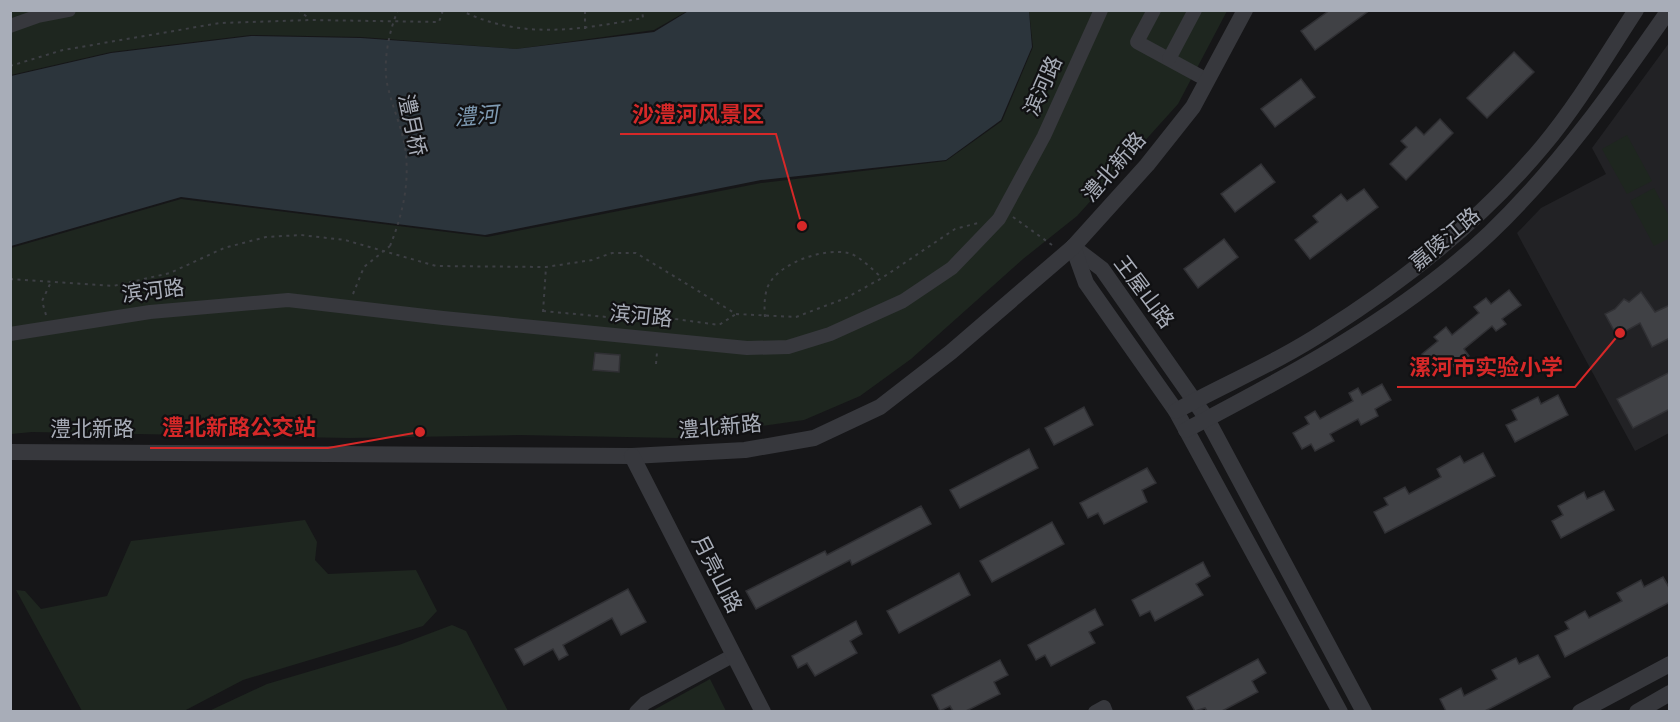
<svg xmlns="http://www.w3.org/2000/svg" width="1680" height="722" font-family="'Fira Sans Condensed','Noto Sans SC',sans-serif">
  <rect width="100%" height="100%" fill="#161618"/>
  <polygon fill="#222225" points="1669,43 1669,433 1635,451 1517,233 1541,208 1606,174 1592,148"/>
  <g fill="#1e261f">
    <polygon points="10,11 687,11 654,30 516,49 361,37 251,35 111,52 11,75"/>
    <polygon points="1029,11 1227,11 1178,104 1077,216 1023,259 911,359 860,396 804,420 678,438 519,435 349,438 32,432 11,434 11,248 181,199 487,237 761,183 946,161 1002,121 1033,47"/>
    <polygon points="1627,135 1652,181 1627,194 1602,149"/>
    <polygon points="1654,188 1669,216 1670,238 1654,246 1630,201"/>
    <polygon points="305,520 317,542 315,560 328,574 416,570 437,611 423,626 243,680 184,711 82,711 16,590 25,591 41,609 107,596 131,541"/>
    <polygon points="452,625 466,631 508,711 209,711 267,684 399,645"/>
    <polygon points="710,679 726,711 652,711"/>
  </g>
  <polygon fill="#2c353c" points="690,10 1029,11 1032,47 1001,120 946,160 761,180 485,235 181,197 11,246 11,76 111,53 251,36 361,38 516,49 654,32"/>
  <g fill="#404145" stroke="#303034" stroke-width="1.5">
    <polygon points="1330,10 1370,10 1315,50 1301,31"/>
    <polygon points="1514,52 1534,72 1487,118 1467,98"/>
    <polygon points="1301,79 1315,97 1275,127 1261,109"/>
    <polygon points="1440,119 1453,133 1406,180 1390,164 1407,147 1401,141 1416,127 1424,135"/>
    <polygon points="1261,164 1275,182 1235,212 1221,194"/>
    <polygon points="1364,189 1378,207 1310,259 1295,240 1318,222 1313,216 1341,194 1347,201"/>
    <polygon points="1224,239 1238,257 1198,288 1184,269"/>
    <polygon points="1509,290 1521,305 1502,319 1506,324 1496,331 1492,326 1464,349 1469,356 1455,368 1450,362 1437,373 1422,354 1438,341 1434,337 1446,327 1452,335 1479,313 1474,307 1486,298 1491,304"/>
    <polygon points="1641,292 1655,312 1670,305 1670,338 1652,347 1640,323 1617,336 1605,314 1615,309 1624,299 1629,302"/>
    <polygon points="595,353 620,355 619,372 593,370"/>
    <polygon points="1670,372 1670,409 1633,428 1617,399"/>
    <polygon points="1382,384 1391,400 1375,409 1378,416 1361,425 1358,419 1330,434 1334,441 1315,451 1311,444 1302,449 1293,433 1309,424 1305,417 1315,411 1320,419 1353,401 1349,393 1358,388 1362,395"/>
    <polygon points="1558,395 1568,415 1515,442 1506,425 1517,420 1512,410 1538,397 1541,404"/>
    <polygon points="1084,407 1093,425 1054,445 1045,428"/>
    <polygon points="1029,449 1038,468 960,508 950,490"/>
    <polygon points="1483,453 1495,476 1385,533 1374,512 1388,505 1384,498 1405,487 1409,494 1441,477 1437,469 1460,456 1464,463"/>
    <polygon points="1147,468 1156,483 1142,490 1147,502 1104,524 1098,513 1088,518 1080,503"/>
    <polygon points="1604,491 1614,510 1561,538 1552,521 1563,515 1558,506 1584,492 1587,499"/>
    <polygon points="921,506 931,524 852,565 850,560 756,609 746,591 825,551 827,555"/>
    <polygon points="1052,522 1064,544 992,582 980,561"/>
    <polygon points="1203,562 1210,576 1196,584 1203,595 1155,621 1150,611 1140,616 1132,600"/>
    <polygon points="959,573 970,595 899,633 887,611"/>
    <polygon points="1663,577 1670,589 1670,602 1565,657 1555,636 1569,629 1565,622 1585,611 1589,618 1622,601 1617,593 1641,580 1644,587"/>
    <polygon points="628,589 646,622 621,635 612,618 563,645 568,655 559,660 553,649 524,665 515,649"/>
    <polygon points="1095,609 1103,625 1089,632 1095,643 1051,666 1045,655 1036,660 1028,645"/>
    <polygon points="856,621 862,634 850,641 857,653 815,676 807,663 798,668 792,656"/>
    <polygon points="1538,655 1550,677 1485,711 1446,711 1440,699 1461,688 1464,696 1497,679 1492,670 1516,658 1519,664"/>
    <polygon points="1258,659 1266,673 1252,681 1258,692 1222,711 1207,711 1205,708 1195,711 1187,697"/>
    <polygon points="1000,660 1008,675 994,682 1000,694 966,711 953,711 950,706 940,711 932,695"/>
  </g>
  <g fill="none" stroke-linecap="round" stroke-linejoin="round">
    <g stroke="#3d3f44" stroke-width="2" stroke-dasharray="3 4.5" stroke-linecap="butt">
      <polyline points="298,10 310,19"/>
      <path d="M460,10C520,40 579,30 643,18L642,10"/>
      <polyline points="544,10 561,10"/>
      <polyline points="585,29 585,10"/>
      <polyline points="10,66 63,50 220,23 311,20 439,22 443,10"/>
      <polyline points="1013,217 1052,245"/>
      <polyline points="10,279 113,286 170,273 224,248 266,237 301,235 345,240 436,266 546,267 592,260 612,253 636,253 736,314 796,317 846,298 882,278 955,229 978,223"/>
      <polyline points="353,294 364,267 390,246"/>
      <polyline points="543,311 660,322"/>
      <polyline points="543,312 546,267"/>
      <polyline points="46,315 42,301 51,282"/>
      <path d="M765,317C764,306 764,290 771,281C785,261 825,248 848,253C859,255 874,271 882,278"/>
      <polyline points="660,325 661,317 719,325 736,314"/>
      <polyline points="656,364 657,352"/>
    </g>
    <g stroke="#37383d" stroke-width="14">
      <polyline points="1154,10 1137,42 1207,80"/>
      <polyline points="10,26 38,16 69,10"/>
      <polyline points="1169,59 1195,10"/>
      <polyline points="10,334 150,312 288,300 443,318 747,348 788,347 830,334 903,301 952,268 999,219 1044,136 1101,10"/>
      <polyline points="636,712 645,703 734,655"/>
      <polyline points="1095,712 1104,707 1106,712"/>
    </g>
    <g stroke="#37383d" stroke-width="16">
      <polyline points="1073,247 1102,269 1207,419 1364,712"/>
      <polyline points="1073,247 1086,283 1176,411 1340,712"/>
      <path d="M1176,411C1225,384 1278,362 1325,331C1404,281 1483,218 1543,146C1578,104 1606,56 1636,10"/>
      <path d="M1186,430C1293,374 1402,316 1490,233C1560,166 1614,89 1669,10"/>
      <polyline points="10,452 632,456 745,450 814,438 880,407 951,352 1073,247 1147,165 1193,107 1245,10"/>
      <polyline points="632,456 763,712"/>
      <polyline points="1580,712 1670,664"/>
      <polyline points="1637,712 1670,693"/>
    </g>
    <path stroke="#3d3f44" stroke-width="2" stroke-dasharray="3 4.5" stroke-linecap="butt" d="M390,246C402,216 409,187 406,155C404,131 392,108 387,83C383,61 389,31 398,10"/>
  </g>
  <g text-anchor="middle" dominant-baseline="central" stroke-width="4.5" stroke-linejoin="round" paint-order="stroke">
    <g font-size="21" fill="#a8adb8" stroke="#111113">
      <text transform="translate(1043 86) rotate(-66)">滨河路</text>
      <text transform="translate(412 125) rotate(78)">澧月桥</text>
      <text transform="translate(1114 167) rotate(-49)">澧北新路</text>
      <text transform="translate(1445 239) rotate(-40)">嘉陵江路</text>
      <text transform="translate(153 291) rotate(-7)">滨河路</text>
      <text transform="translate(1144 292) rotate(53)">王屋山路</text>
      <text transform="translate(641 316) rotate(6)">滨河路</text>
      <text transform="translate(720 427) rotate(-5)">澧北新路</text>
      <text x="92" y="429">澧北新路</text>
      <text transform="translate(717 574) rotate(63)">月亮山路</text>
    </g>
    <g font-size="22" font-style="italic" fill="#7f9bb3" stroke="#111113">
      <text transform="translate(476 116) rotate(-5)">澧河</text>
    </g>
  </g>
  <path fill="none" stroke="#d62828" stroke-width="2" d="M802 226L776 134H620M1620 333L1575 387H1397M420 432L328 448H150"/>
  <g fill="#d62828" stroke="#111113" stroke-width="2">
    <circle cx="802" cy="226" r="6"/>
    <circle cx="1620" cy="333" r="6"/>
    <circle cx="420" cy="432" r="6"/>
  </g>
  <g font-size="22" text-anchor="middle" font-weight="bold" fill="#d62828" stroke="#111113" stroke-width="4.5" stroke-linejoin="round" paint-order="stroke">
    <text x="698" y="122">沙澧河风景区</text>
    <text x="1486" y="375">漯河市实验小学</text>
    <text x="239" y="435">澧北新路公交站</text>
  </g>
  <rect width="1680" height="722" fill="none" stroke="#a8adb8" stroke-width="24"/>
</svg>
